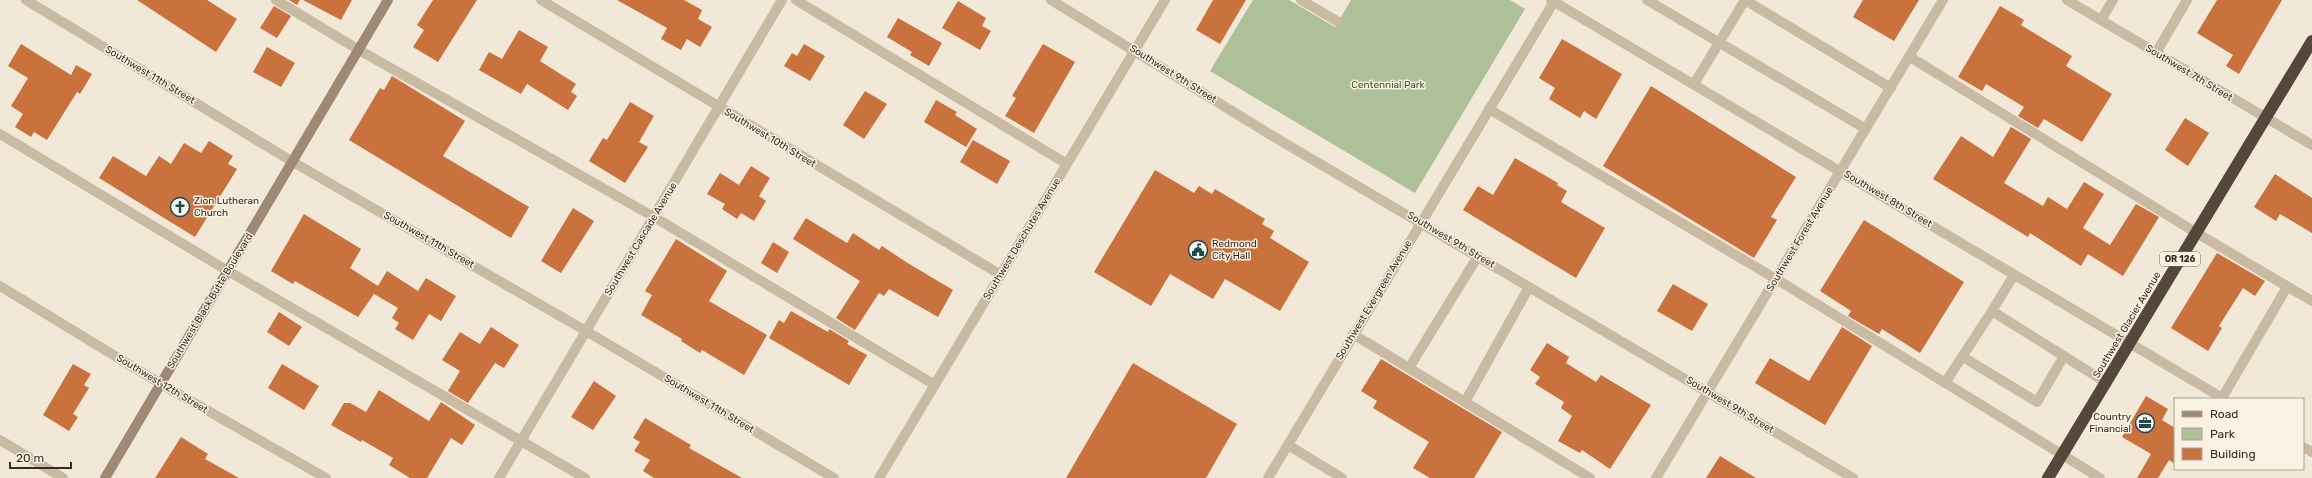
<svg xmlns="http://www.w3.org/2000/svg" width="2312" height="478" font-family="Rubik,sans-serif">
  <rect width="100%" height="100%" fill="#f1e8d7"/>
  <polygon fill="#adc097" points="1253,0 1289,0 1335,27 1351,0 1510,0 1525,9 1415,193 1210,71"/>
  <g fill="#c9723d">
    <polygon points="137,0 207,0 237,19 216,52"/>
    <polygon points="289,0 300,0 297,5"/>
    <polygon points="303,0 352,0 341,20"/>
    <polygon points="433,0 477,0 438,62 413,47 424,30 417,25"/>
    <polygon points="617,0 684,0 702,10 698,19 712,27 700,47 687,39 681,50 661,39 667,28"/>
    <polygon points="1213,0 1246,0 1220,44 1196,30"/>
    <polygon points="1863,0 1919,0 1894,41 1853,17"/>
    <polygon points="2217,0 2282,0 2239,74 2226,66 2233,55 2197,33"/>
    <polygon points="958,1 986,18 982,26 991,31 980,50 942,28"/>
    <polygon points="274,6 291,16 277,38 260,28"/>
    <polygon points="2000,6 2024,20 2021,25 2072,56 2066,66 2112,94 2082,142 2044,119 2038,128 2018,116 2024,107 1986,84 1982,91 1958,77"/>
    <polygon points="898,18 942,43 929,66 910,55 912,52 887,37"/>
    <polygon points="519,30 548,47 540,61 576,84 571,92 577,96 568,110 527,84 521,94 479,70 489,52 502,59"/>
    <polygon points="1562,39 1622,74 1596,119 1584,111 1580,118 1549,99 1555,88 1539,78"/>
    <polygon points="21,44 71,75 76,65 92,74 80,94 77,92 47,140 34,132 31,137 15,127 23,114 11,106 28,78 8,66"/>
    <polygon points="804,44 825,56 810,81 784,66 792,53 797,56"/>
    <polygon points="1043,44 1075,62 1034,133 1005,116 1016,98 1012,96"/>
    <polygon points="267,47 295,63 281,87 253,72"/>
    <polygon points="392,76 465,121 443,156 529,207 511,238 349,140 380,88 384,90"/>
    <polygon points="1651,86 1796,177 1771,217 1777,220 1754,258 1603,166"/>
    <polygon points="865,91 887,104 864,139 843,125"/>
    <polygon points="936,100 957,112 955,115 977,129 966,147 924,122"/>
    <polygon points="630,102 654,116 639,142 648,147 625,183 589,161 603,138 607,140"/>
    <polygon points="2185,118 2209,133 2188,166 2165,150"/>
    <polygon points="2011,127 2031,139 2004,183 2043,206 2048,197 2067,209 2084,182 2104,194 2083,228 2110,245 2136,204 2159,217 2123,276 2088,254 2081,266 2030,233 2028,237 1933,179 1961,136 1993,157"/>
    <polygon points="973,140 1010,161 997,184 960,162"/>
    <polygon points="209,141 233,156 228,164 237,169 195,237 99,178 113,156 146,176 159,156 171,164 184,143 201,153"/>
    <polygon points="1515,158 1558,183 1557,185 1567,191 1561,202 1605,228 1576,278 1463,210 1478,186 1493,195"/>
    <polygon points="751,166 770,178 759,196 766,201 754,221 741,213 737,219 722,209 725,204 707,194 720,173 739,185"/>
    <polygon points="1155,170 1194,193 1199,186 1212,194 1215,189 1265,219 1262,224 1274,231 1270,238 1309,262 1280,311 1225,279 1213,299 1170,274 1151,306 1094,272"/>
    <polygon points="2275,174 2312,198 2312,233 2280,214 2276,221 2254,207"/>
    <polygon points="573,208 594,221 561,273 541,261"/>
    <polygon points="304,214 361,249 350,268 378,286 387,271 418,291 426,278 456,296 441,321 429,314 413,340 395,329 399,323 392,318 398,308 374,294 358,317 295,281 293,284 271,271"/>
    <polygon points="806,218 847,243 853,233 879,250 882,246 906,262 953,290 938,317 889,289 884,296 879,293 855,330 836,318 860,281 793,239"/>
    <polygon points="1864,220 1964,282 1920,353 1882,329 1879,334 1848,316 1851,311 1820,291"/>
    <polygon points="676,239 727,271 709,301 767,335 744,375 702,350 700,353 681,341 682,339 641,315 652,295 645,291"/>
    <polygon points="773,242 789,252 777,273 761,263"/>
    <polygon points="2217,253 2265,281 2255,296 2243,288 2219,326 2222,328 2208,351 2171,328"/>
    <polygon points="1673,284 1708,304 1692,331 1657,311"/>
    <polygon points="791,311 828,332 829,329 849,341 847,344 867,355 849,385 769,338 779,320 784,323"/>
    <polygon points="279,312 302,327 289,346 267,332"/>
    <polygon points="491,327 519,345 504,368 495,363 468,403 448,391 460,371 442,360 460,332 480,344"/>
    <polygon points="1842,327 1872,346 1825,425 1755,383 1770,358 1809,381"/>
    <polygon points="1547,343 1569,357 1566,363 1596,382 1601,375 1651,405 1610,469 1582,450 1580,453 1558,441 1572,416 1561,408 1564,402 1535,384 1540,377 1530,370"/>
    <polygon points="1381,359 1502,432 1474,478 1430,478 1413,468 1429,442 1373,408 1377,401 1361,391"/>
    <polygon points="1133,363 1237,424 1206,478 1066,478"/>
    <polygon points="73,364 91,374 84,385 89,388 73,414 78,417 69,431 43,415"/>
    <polygon points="282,364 319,386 304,410 268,388"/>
    <polygon points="594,381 616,396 593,430 571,417"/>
    <polygon points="379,390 429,421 441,402 475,425 462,445 451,438 427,478 410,478 389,465 393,458 362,440 361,442 331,425 344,403 350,403 366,412"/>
    <polygon points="2146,396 2168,409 2162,420 2175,428 2175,464 2169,460 2158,478 2137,478 2151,454 2122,437"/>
    <polygon points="645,418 691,445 689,448 742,478 654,478 643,471 650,460 634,451 640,442 633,438"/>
    <polygon points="181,437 208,454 205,459 239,478 155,478"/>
    <polygon points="1720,456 1756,478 1706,478"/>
  </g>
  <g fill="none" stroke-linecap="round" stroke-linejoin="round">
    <g stroke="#c9baa3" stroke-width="10">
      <polyline points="276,0 359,50 654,217 935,385"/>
      <polyline points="796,0 1067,164"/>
      <polyline points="1301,0 1337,21"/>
      <polyline points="1647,0 1866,129"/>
      <polyline points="1745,0 1891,88"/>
      <polyline points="2101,20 2113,0"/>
      <polyline points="2156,53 2187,0"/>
      <polyline points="1910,57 2195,232 2312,301"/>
      <polyline points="1694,84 1745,0"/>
      <polyline points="1489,109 1776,279 2100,478"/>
      <polyline points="0,134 228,271 585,478"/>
      <polyline points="1992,311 2014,275"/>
      <polyline points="1353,334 1590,478"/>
      <polyline points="1963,357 2037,402 2064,356"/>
      <polyline points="1409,368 1478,256"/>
      <polyline points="1945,383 1992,311 2107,383"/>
      <polyline points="2222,398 2287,287"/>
      <polyline points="1465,402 1529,287"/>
      <polyline points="0,440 63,478"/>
    </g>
    <g stroke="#c9baa3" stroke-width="10">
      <polyline points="26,0 293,162 586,331 834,478"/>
      <polyline points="541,0 1001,275"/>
      <polyline points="1051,0 1276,138 1853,478"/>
      <polyline points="1551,0 2224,399"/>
      <polyline points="2067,0 2312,145"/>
      <polyline points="0,286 161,384 326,478"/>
      <polyline points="1288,445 1342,478"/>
      <polyline points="2303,447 2312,452"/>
      <polyline points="499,478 782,0"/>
      <polyline points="879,478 1165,0"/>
      <polyline points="1268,478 1555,0"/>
      <polyline points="1656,478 1943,0"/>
    </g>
    <polyline stroke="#9d8974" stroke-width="10" points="105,478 388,0"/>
    <polyline stroke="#55473c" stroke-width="12" points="2048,478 2312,41"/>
  </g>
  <defs>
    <g id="church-ring" transform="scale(1)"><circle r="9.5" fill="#f9f2e3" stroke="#1a4a56" stroke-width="1.5"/><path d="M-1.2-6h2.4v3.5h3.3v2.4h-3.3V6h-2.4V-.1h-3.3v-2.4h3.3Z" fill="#1a4a56"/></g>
    <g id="civic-ring" transform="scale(1)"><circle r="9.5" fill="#f9f2e3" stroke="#1a4a56" stroke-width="1.5"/><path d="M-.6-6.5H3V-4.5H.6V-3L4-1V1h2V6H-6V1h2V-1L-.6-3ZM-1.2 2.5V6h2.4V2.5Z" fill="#1a4a56"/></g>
    <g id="office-ring" transform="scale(1)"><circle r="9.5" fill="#f9f2e3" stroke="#1a4a56" stroke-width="1.5"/><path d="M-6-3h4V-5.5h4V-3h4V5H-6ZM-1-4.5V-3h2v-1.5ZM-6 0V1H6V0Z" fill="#1a4a56"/></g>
  </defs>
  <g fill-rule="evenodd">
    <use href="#church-ring" x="180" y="207"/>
    <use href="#civic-ring" x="1198" y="250"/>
    <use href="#office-ring" x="2145" y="423"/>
  </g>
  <g text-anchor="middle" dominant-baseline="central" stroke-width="3" stroke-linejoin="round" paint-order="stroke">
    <rect fill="#f9f2e3" stroke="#6f675e" stroke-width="1" x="2160" y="252" width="40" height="14" rx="3"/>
    <g font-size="9" font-weight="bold" fill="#342c25">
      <text x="2180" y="259">OR 126</text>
    </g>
    <g font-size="10" fill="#342c25" stroke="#f9f2e3">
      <text transform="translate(2189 73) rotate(31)">Southwest 7th Street</text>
      <text transform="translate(1173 74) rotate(32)">Southwest 9th Street</text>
      <text transform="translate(150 75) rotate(31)">Southwest 11th Street</text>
      <text transform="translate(770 138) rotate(31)">Southwest 10th Street</text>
      <text transform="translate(1888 199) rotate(31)">Southwest 8th Street</text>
      <text transform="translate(641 239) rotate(-59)">Southwest Cascade Avenue</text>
      <text transform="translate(1022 239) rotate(-59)">Southwest Deschutes Avenue</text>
      <text transform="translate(1800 239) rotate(-59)">Southwest Forest Avenue</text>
      <text transform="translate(429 240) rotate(30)">Southwest 11th Street</text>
      <text transform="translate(1451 240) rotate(31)">Southwest 9th Street</text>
      <text transform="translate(1374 300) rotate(-59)">Southwest Evergreen Avenue</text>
      <text transform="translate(210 301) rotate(-59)">Southwest Black Butte Boulevard</text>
      <text transform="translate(2127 325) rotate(-59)">Southwest Glacier Avenue</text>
      <text transform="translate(162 384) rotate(31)">Southwest 12th Street</text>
      <text transform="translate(709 404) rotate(31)">Southwest 11th Street</text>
      <text transform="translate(1730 405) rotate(31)">Southwest 9th Street</text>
    </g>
    <g font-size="10" fill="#3d5328" stroke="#f9f2e3">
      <text x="1388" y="85">Centennial Park</text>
    </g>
    <g font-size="10" fill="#342c25" stroke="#f9f2e3" text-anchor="start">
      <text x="194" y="201">Zion Lutheran<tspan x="194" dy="12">Church</tspan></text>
      <text x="1212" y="244">Redmond<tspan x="1212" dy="12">City Hall</tspan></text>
      <text x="2131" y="417" text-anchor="end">Country<tspan x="2131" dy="12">Financial</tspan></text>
    </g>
  </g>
  <rect x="2174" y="398" width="130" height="72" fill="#f9f2e3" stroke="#aaa397"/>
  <rect x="2182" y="411" width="20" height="6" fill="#9d8974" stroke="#aaa397"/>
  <text x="2210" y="418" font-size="12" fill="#342c25">Road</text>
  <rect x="2182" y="428" width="20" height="12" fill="#adc097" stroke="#aaa397"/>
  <text x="2210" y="438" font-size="12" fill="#342c25">Park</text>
  <rect x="2182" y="448" width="20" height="12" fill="#c9723d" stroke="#aaa397"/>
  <text x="2210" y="458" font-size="12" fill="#342c25">Building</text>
  <path d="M10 462v6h61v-6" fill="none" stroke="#342c25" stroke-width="2"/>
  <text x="16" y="462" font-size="12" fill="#342c25" stroke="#f9f2e3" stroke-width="3" paint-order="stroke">20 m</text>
</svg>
